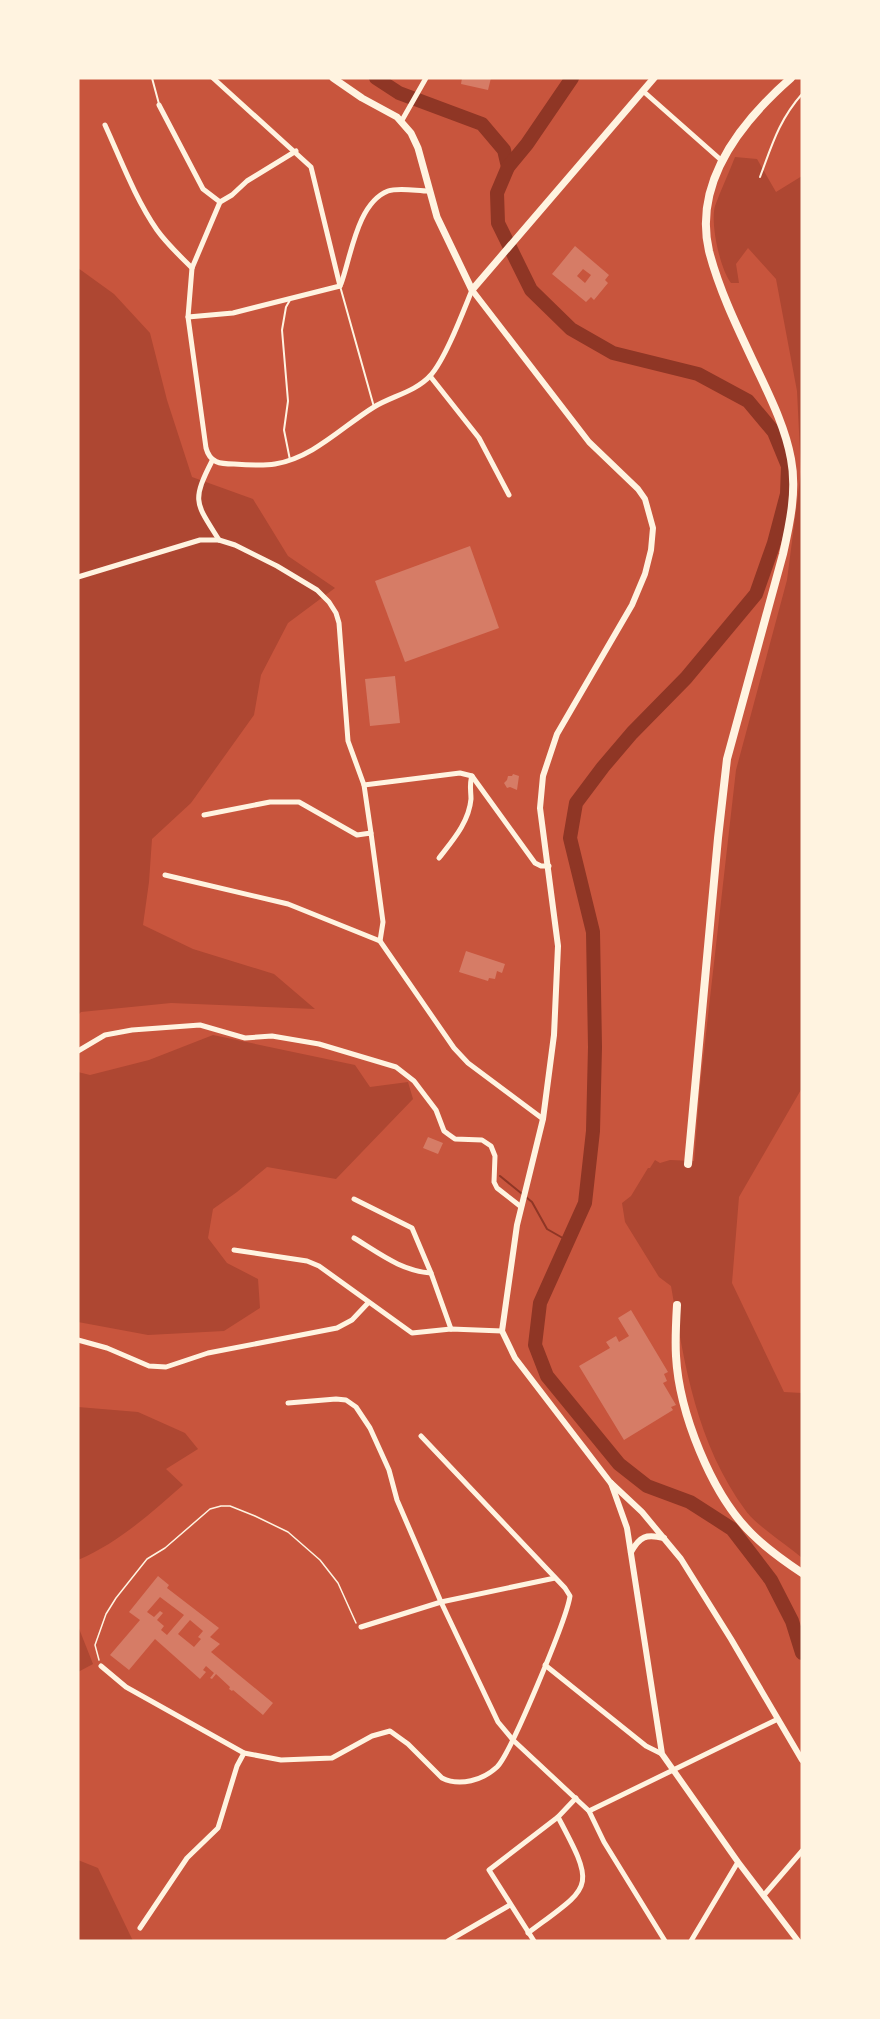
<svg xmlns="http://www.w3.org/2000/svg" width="880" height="2019" font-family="Commissioner,sans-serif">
  <rect width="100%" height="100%" fill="#c8553d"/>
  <g fill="#ae4732">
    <path d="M735,157L757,159L776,192L802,176V1088L739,1197L732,1283L784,1392L802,1393V1558C788,1546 755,1524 746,1511C696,1443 685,1366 671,1286L659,1277L625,1222L622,1203L631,1196L648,1168H650L655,1160L660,1163L670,1160L694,1161L700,1086L736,770L787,580L801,472L797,391L776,279L748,248L736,264L739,283H731C720,269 710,223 715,206C721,189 729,173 735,157Z"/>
    <polygon points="78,268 114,294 150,333 167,400 192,477 253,499 288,556 335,588 288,623 261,675 254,715 191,803 152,839 149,882 143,925 193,949 274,974 315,1009 171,1003 81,1012 78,1015"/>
    <polygon points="213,1035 355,1065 370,1087 408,1082 413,1099 336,1179 267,1167 237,1192 213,1209 208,1238 227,1263 258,1279 260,1308 224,1331 148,1335 78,1322 78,1072 90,1075 149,1060"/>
    <path d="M78,1407L138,1412L185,1433L198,1449L166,1469L183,1485C150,1514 118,1543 78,1560Z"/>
    <polygon points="78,1626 93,1664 78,1672"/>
    <polygon points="78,1860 98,1868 133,1941 78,1941"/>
  </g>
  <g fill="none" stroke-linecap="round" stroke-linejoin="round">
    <polyline stroke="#8f3625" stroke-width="2" points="500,1176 532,1202 547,1229 568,1241"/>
    <g stroke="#8f3625" stroke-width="14">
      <polyline points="376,78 399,93 482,124 504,150 508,167"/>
      <polyline points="572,78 527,144 508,167 497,193 498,223 531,290 571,329 613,353 698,374 748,401 774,432 788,466 787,494 774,543 756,594 686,678 632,733 603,767 576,803 570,838 593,932 595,1047 593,1131 585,1203 540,1303 535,1345 547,1376 619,1464 647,1486 690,1502 732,1529 771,1580 792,1621 802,1653"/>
    </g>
  </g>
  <g fill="#d67c66" fill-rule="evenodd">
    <polygon points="462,78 491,78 488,90 461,84"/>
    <path d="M575,246L609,275L605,280L608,283L594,300L591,297L586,302L552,274ZM583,269L591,275L585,283L577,276Z"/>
    <polygon points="470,546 499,628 405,662 375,581"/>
    <polygon points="395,676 400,723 370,726 365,679"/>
    <polygon points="513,774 519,776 517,790 510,787 507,788 504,783 507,780 508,776 512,776"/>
    <polygon points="466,951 505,964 502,973 497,971 495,979 489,978 488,981 459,972"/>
    <polygon points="428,1137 443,1143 438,1154 423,1148"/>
    <polygon points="631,1310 668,1372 664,1374 667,1381 663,1383 676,1405 671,1407 673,1410 624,1440 579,1366 610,1348 606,1342 616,1336 619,1342 629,1336 618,1318"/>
    <path d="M158,1576L169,1585L167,1588L219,1628L210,1637L220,1644L211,1652L273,1703L263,1715L233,1690L232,1691L229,1689L230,1687L216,1674L212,1679L210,1678L214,1673L206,1666L203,1670L206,1672L200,1679L155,1639L129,1670L110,1655L140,1620L129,1612ZM160,1597L184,1615L167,1635L161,1630L164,1626L157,1620L163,1613L160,1611L154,1617L147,1612ZM190,1620L203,1631L198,1637L201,1639L194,1647L178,1634Z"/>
  </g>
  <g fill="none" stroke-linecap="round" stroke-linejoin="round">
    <polyline stroke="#fff3e0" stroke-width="1.5" points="99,1660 95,1645 106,1614 116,1598 147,1559 165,1548 210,1509 221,1506 230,1506 255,1516 288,1532 320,1560 338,1583 356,1623"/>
    <g stroke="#fff3e0" stroke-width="2">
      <polyline points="152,78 159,104"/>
      <path d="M760,177C772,145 779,120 802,94"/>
      <polyline points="340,286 374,407"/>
      <polyline points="290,460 284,430 288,401 282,330 286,307 290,300"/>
    </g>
    <g stroke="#fff3e0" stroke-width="5">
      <polyline points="213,78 311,167 340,286"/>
      <polyline points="643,91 721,160"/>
      <polyline points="159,105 203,189 220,202"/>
      <polyline points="401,122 426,78"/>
      <path d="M105,125C121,160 135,198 157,230C167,244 180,256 192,268"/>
      <path d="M220,202L192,268L188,317L206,448C210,463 220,464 234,464C248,465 262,466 275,464C313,458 343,426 374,407C392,396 415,392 430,376C445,360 463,312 472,290"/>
      <polyline points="220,202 232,195 247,181 296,151"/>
      <path d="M341,284C351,257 357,203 388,191C399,187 417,191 429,191"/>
      <polyline points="188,317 233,313 340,286"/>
      <polyline points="430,376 479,438 509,495"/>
      <path d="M212,461C191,502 196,503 219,540"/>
      <polyline points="78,577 200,540 219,540 235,545 277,566 317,590 329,602 336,613 339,623 348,741 364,785 371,833"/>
      <polyline points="364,785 460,773 472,776 535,863 541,866 549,866"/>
      <polyline points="204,815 270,802 299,802 357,835 371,833 383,922 380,941"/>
      <path d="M439,858C453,840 469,822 471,799C471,791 469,784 472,776"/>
      <polyline points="165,875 288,904 380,941 454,1048 468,1063 543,1119"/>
      <polyline points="78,1051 105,1035 132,1030 200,1025 245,1038 272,1036 319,1044 396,1067 414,1081 436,1110 444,1131 448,1134 455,1139 482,1140 491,1146 495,1156 494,1182 497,1188 520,1206"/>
      <polyline points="354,1199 412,1228 431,1273 451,1329"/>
      <path d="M354,1238C379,1253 401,1271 431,1273"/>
      <polyline points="234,1250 307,1261 319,1266 412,1333 451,1329 502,1331"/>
      <polyline points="78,1340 107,1348 149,1366 166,1367 208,1353 337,1328 352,1320 368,1303"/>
      <polyline points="288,1403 336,1399 346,1400 356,1407 370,1428 389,1470 397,1500 441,1602 498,1722 513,1740 589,1811 604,1842 665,1941"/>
      <polyline points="361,1627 441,1602 555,1578"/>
      <polyline points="545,1665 646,1746 662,1754"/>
      <path d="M101,1666L126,1687L244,1753L281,1760L332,1758L372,1736L390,1731L408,1744L442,1778C460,1787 483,1780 497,1767C511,1753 567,1618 570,1596L565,1588L421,1436"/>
      <polyline points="589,1811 778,1719"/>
      <polyline points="764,1895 802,1851"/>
      <polyline points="140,1928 187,1858 218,1828 237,1766 244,1753"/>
      <path d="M528,1933C592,1885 597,1890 558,1817"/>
      <polyline points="448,1941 510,1905"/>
      <polyline points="534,1941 489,1870 558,1817 576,1798"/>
      <polyline points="691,1941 738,1862"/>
    </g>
    <g stroke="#fff3e0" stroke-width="6">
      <polyline points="472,290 589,442 638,489 645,499 653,528 651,550 645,574 632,605 557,734 543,776 540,808 558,946 554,1035 543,1119 517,1225 502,1331 515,1358 610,1482 642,1512 681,1559 731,1639 802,1760"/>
      <polyline points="611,1483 627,1528 662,1754 738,1862 798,1941"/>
      <path d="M631,1552C640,1536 646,1534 664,1538"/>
    </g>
    <polyline stroke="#fff3e0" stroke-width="7" points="333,78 362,98 397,117 411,133 418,148 437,217 472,290 654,78"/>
    <g stroke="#fff3e0" stroke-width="8">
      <path d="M688,1164L718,838L727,759L783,554C790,523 797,490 791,459C785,426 769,395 755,365C738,329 719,290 709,251C693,182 742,121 791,78"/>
      <path d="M677,1305C676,1322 675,1339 676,1356C679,1412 711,1494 752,1534C767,1549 784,1561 802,1573"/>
    </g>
  </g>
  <rect width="880" height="2019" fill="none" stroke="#fff3e0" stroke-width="159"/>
</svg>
